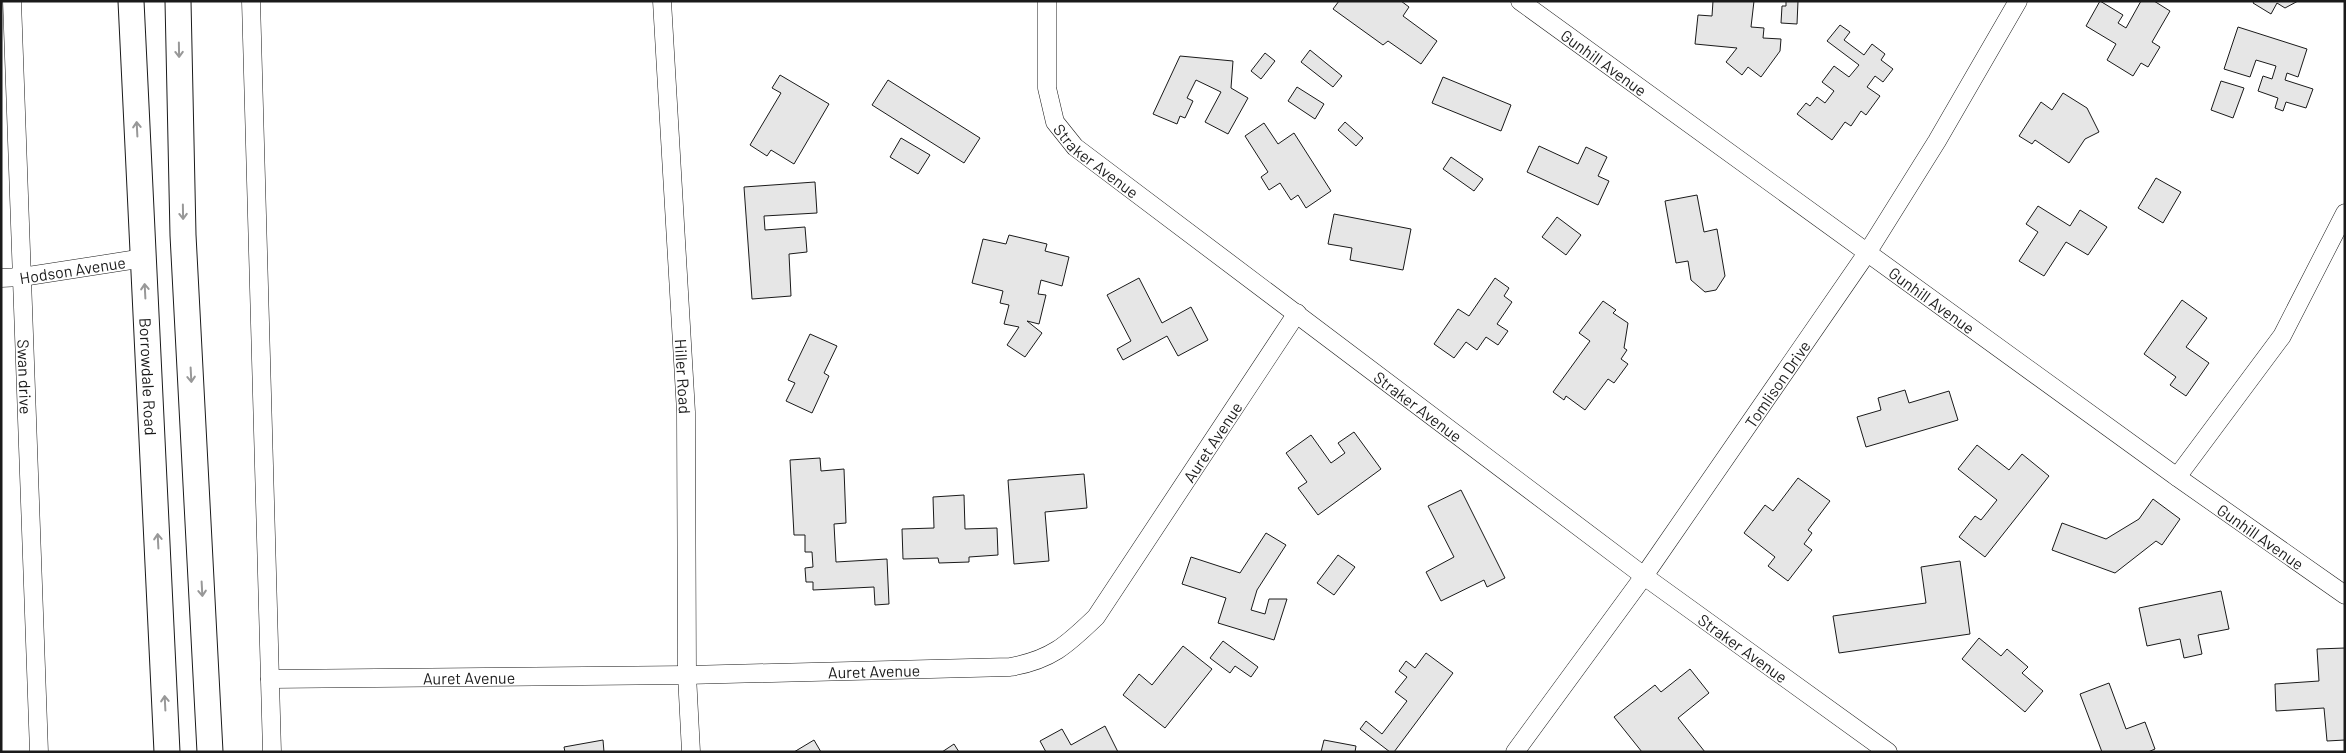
<svg xmlns="http://www.w3.org/2000/svg" width="2346" height="753" font-family="Barlow,sans-serif">
  <rect width="100%" height="100%" fill="#fff"/>
  <g fill="#e6e6e6" stroke="#1a1a1a">
    <polygon points="1339,1 1401,1 1409,7 1403,16 1437,41 1421,64 1388,41 1383,45 1333,9"/>
    <polygon points="1713,1 1754,1 1751,27 1764,28 1763,38 1781,39 1780,51 1761,77 1748,67 1742,75 1726,62 1737,48 1695,44 1698,15 1712,16"/>
    <polygon points="1786,1 1798,1 1797,24 1781,23 1782,6 1786,6"/>
    <polygon points="2100,1 2123,15 2118,23 2126,28 2141,1 2154,1 2170,11 2152,42 2160,47 2148,67 2141,63 2133,76 2107,60 2116,44 2086,26"/>
    <polygon points="2254,1 2298,1 2285,8 2277,3 2271,14 2253,3"/>
    <polygon points="1840,25 1850,32 1844,40 1864,55 1872,44 1885,54 1881,60 1893,69 1883,82 1875,76 1867,87 1880,96 1866,115 1861,111 1851,126 1845,122 1832,140 1797,114 1806,103 1810,106 1817,97 1825,103 1834,91 1822,82 1834,66 1849,77 1859,65 1827,41"/>
    <polygon points="2238,27 2307,49 2298,77 2287,73 2285,80 2313,89 2306,108 2286,102 2283,111 2275,108 2278,98 2258,91 2263,76 2272,79 2276,66 2256,60 2250,77 2224,69"/>
    <polygon points="1310,50 1342,76 1333,87 1301,62"/>
    <polygon points="1265,53 1275,61 1261,79 1251,71"/>
    <polygon points="1180,56 1233,61 1231,88 1248,98 1228,134 1205,122 1221,92 1196,80 1187,98 1193,101 1185,118 1180,116 1177,124 1153,114"/>
    <polygon points="780,75 829,104 794,164 771,150 767,156 750,145 781,93 772,88"/>
    <polygon points="1443,77 1511,105 1501,131 1432,103"/>
    <polygon points="888,80 980,138 964,163 872,105"/>
    <polygon points="2221,81 2244,88 2233,118 2211,110"/>
    <polygon points="1297,87 1324,104 1315,119 1288,101"/>
    <polygon points="2063,93 2087,108 2099,132 2085,139 2069,163 2035,140 2032,144 2019,136 2041,102 2052,110"/>
    <polygon points="1345,122 1363,138 1356,146 1338,130"/>
    <polygon points="1264,123 1278,144 1294,133 1331,191 1306,208 1298,195 1291,200 1280,183 1269,190 1261,177 1268,172 1245,136"/>
    <polygon points="901,138 930,155 918,174 890,157"/>
    <polygon points="1539,146 1578,164 1586,147 1607,157 1598,176 1609,181 1598,205 1527,172"/>
    <polygon points="1451,157 1483,179 1474,191 1443,169"/>
    <polygon points="2156,178 2181,192 2163,223 2138,208"/>
    <polygon points="815,182 817,213 764,216 765,230 805,227 807,252 789,254 791,296 752,299 744,187"/>
    <polygon points="1697,195 1704,232 1717,229 1725,276 1716,290 1705,292 1691,280 1688,261 1676,263 1665,201"/>
    <polygon points="2038,206 2070,226 2080,210 2107,227 2088,255 2066,242 2044,276 2019,261 2038,232 2026,224"/>
    <polygon points="1334,214 1411,229 1403,270 1350,260 1352,248 1328,244"/>
    <polygon points="1557,217 1581,235 1566,255 1542,237"/>
    <polygon points="1009,235 1047,244 1045,251 1069,257 1062,286 1041,280 1038,294 1046,295 1039,324 1027,321 1042,333 1025,357 1007,345 1019,327 1004,324 1009,305 1000,303 1003,291 972,283 983,239 1006,244"/>
    <polygon points="1139,278 1162,323 1191,307 1208,340 1178,356 1167,336 1123,360 1117,349 1131,341 1107,295"/>
    <polygon points="1495,278 1509,288 1504,296 1512,302 1497,324 1508,331 1498,345 1486,337 1477,350 1466,342 1454,358 1434,344 1458,309 1469,316"/>
    <polygon points="2182,300 2207,318 2186,347 2209,363 2186,396 2170,385 2176,377 2144,354"/>
    <polygon points="1603,301 1616,310 1613,313 1628,323 1624,348 1627,350 1621,359 1628,364 1614,383 1608,379 1585,410 1566,396 1564,400 1553,392 1590,341 1579,333"/>
    <polygon points="810,334 837,346 824,373 829,376 812,413 786,401 795,383 788,380"/>
    <polygon points="1905,390 1909,403 1949,391 1958,420 1866,447 1857,417 1881,410 1878,398"/>
    <polygon points="1354,432 1381,469 1318,515 1298,488 1307,482 1286,453 1311,435 1331,463 1345,453 1338,443"/>
    <polygon points="1977,445 2009,470 2022,454 2049,476 1985,557 1959,537 1975,516 1981,520 1997,500 1958,469"/>
    <polygon points="820,458 821,471 844,469 846,523 834,524 836,562 887,559 889,604 875,605 874,587 813,590 813,582 806,582 805,568 813,567 812,552 805,552 805,535 794,535 790,460"/>
    <polygon points="1084,474 1087,508 1045,512 1049,561 1014,564 1008,480"/>
    <polygon points="1798,478 1830,501 1808,530 1812,533 1804,544 1812,550 1788,581 1768,566 1775,557 1744,533 1765,505 1773,511"/>
    <polygon points="1461,490 1505,578 1487,587 1484,580 1441,601 1426,572 1454,557 1428,506"/>
    <polygon points="964,495 965,529 997,528 998,555 969,557 969,562 939,563 938,558 903,559 902,529 934,528 933,497"/>
    <polygon points="2153,499 2180,519 2162,545 2156,541 2115,573 2052,550 2062,523 2106,539 2139,519"/>
    <polygon points="1266,533 1286,545 1257,590 1251,610 1265,614 1269,599 1287,599 1274,640 1218,623 1226,598 1182,584 1191,557 1240,573"/>
    <polygon points="1338,555 1355,567 1334,595 1317,583"/>
    <polygon points="1960,561 1970,634 1839,653 1833,616 1926,603 1921,567"/>
    <polygon points="2221,591 2229,629 2198,635 2202,654 2184,658 2180,639 2147,646 2139,608"/>
    <polygon points="1979,638 2001,656 2007,649 2028,667 2022,673 2043,691 2025,712 1962,659"/>
    <polygon points="1223,641 1258,667 1251,677 1235,666 1230,673 1210,658"/>
    <polygon points="1183,646 1212,669 1165,728 1123,695 1139,674 1152,685"/>
    <polygon points="2345,648 2345,740 2327,741 2324,708 2276,711 2275,684 2319,681 2317,649"/>
    <polygon points="1426,653 1453,673 1394,752 1390,752 1360,729 1366,721 1382,734 1407,701 1395,692 1407,677 1399,671 1406,661 1415,668"/>
    <polygon points="1690,669 1709,693 1678,718 1705,752 1642,752 1614,717 1655,685 1661,692"/>
    <polygon points="2109,683 2126,729 2145,722 2155,749 2148,752 2102,752 2080,694"/>
    <polygon points="1105,726 1118,752 1046,752 1040,741 1062,729 1071,745"/>
    <polygon points="603,740 604,752 565,752 564,747"/>
    <polygon points="814,740 821,752 794,752"/>
    <polygon points="1324,740 1356,746 1355,752 1321,752"/>
    <polygon points="954,744 959,752 942,752"/>
  </g>
  <g fill="none" stroke-linecap="round" stroke-linejoin="round">
    <g stroke="#1a1a1a" stroke-width="19">
      <g id="street">
        <path id="s1" d="M12,1L39,752"/>
        <polyline points="251,1 272,752"/>
        <path id="s2" d="M662,1L686,412L687,675L691,752"/>
        <path id="s3" d="M1047,1V88L1055,122L1075,147L1644,576L1888,752"/>
        <path id="s4" d="M1520,1L2177,477L2345,595"/>
        <path id="s5" d="M1,278L22,277L144,258"/>
        <polyline points="2177,477 2282,336 2345,213"/>
        <path id="s6" d="M270,679L687,675L1010,667C1051,660 1067,645 1096,617L1297,313"/>
        <path id="s7" d="M1515,752L1644,576L1867,253L1937,141L2018,1"/>
      </g>
    </g>
    <g stroke="#1a1a1a" stroke-width="27">
      <g id="secondary">
        <path id="s8" d="M131,1L167,752"/>
        <polyline points="178,1 183,235 210,752"/>
      </g>
    </g>
    <use href="#street" stroke="#fff" stroke-width="18"/>
    <use href="#secondary" stroke="#fff" stroke-width="25"/>
  </g>
  <defs><path id="oneway-shaft" d="M-6 0H5M1.5-3L5.5 0L1.5 3" fill="none" stroke-width="1.6" stroke-linecap="round" stroke-linejoin="round" transform="scale(1.25)"/></defs>
  <g stroke="#989898">
    <use href="#oneway-shaft" transform="translate(179 50) rotate(89)"/>
    <use href="#oneway-shaft" transform="translate(137 129) rotate(-93)"/>
    <use href="#oneway-shaft" transform="translate(183 212) rotate(89)"/>
    <use href="#oneway-shaft" transform="translate(145 291) rotate(-93)"/>
    <use href="#oneway-shaft" transform="translate(191 375) rotate(87)"/>
    <use href="#oneway-shaft" transform="translate(158 541) rotate(-93)"/>
    <use href="#oneway-shaft" transform="translate(202 589) rotate(87)"/>
    <use href="#oneway-shaft" transform="translate(165 703) rotate(-93)"/>
  </g>
  <g text-anchor="middle" dominant-baseline="central" stroke-width="4" stroke-linejoin="round" paint-order="stroke">
    <g font-size="16" fill="#1a1a1a" stroke="#fff">
      <text stroke="none"><textPath href="#s4" startOffset="104">Gunhill Avenue</textPath></text>
      <text stroke="none"><textPath href="#s3" startOffset="179">Straker Avenue</textPath></text>
      <text stroke="none"><textPath href="#s5" startOffset="72">Hodson Avenue</textPath></text>
      <text stroke="none"><textPath href="#s4" startOffset="509">Gunhill Avenue</textPath></text>
      <text stroke="none"><textPath href="#s1" startOffset="376">Swan drive</textPath></text>
      <text stroke="none"><textPath href="#s8" startOffset="376">Borrowdale Road</textPath></text>
      <text stroke="none"><textPath href="#s2" startOffset="376">Hiller Road</textPath></text>
      <text stroke="none"><textPath href="#s7" startOffset="452">Tomlison Drive</textPath></text>
      <text stroke="none"><textPath href="#s3" startOffset="584">Straker Avenue</textPath></text>
      <text stroke="none"><textPath href="#s6" startOffset="1052">Auret Avenue</textPath></text>
      <text stroke="none"><textPath href="#s4" startOffset="914">Gunhill Avenue</textPath></text>
      <text stroke="none"><textPath href="#s3" startOffset="989">Straker Avenue</textPath></text>
      <text stroke="none"><textPath href="#s6" startOffset="604">Auret Avenue</textPath></text>
      <text stroke="none"><textPath href="#s6" startOffset="199">Auret Avenue</textPath></text>
    </g>
  </g>
  <rect width="2346" height="753" fill="none" stroke="#1a1a1a" stroke-width="5"/>
</svg>
